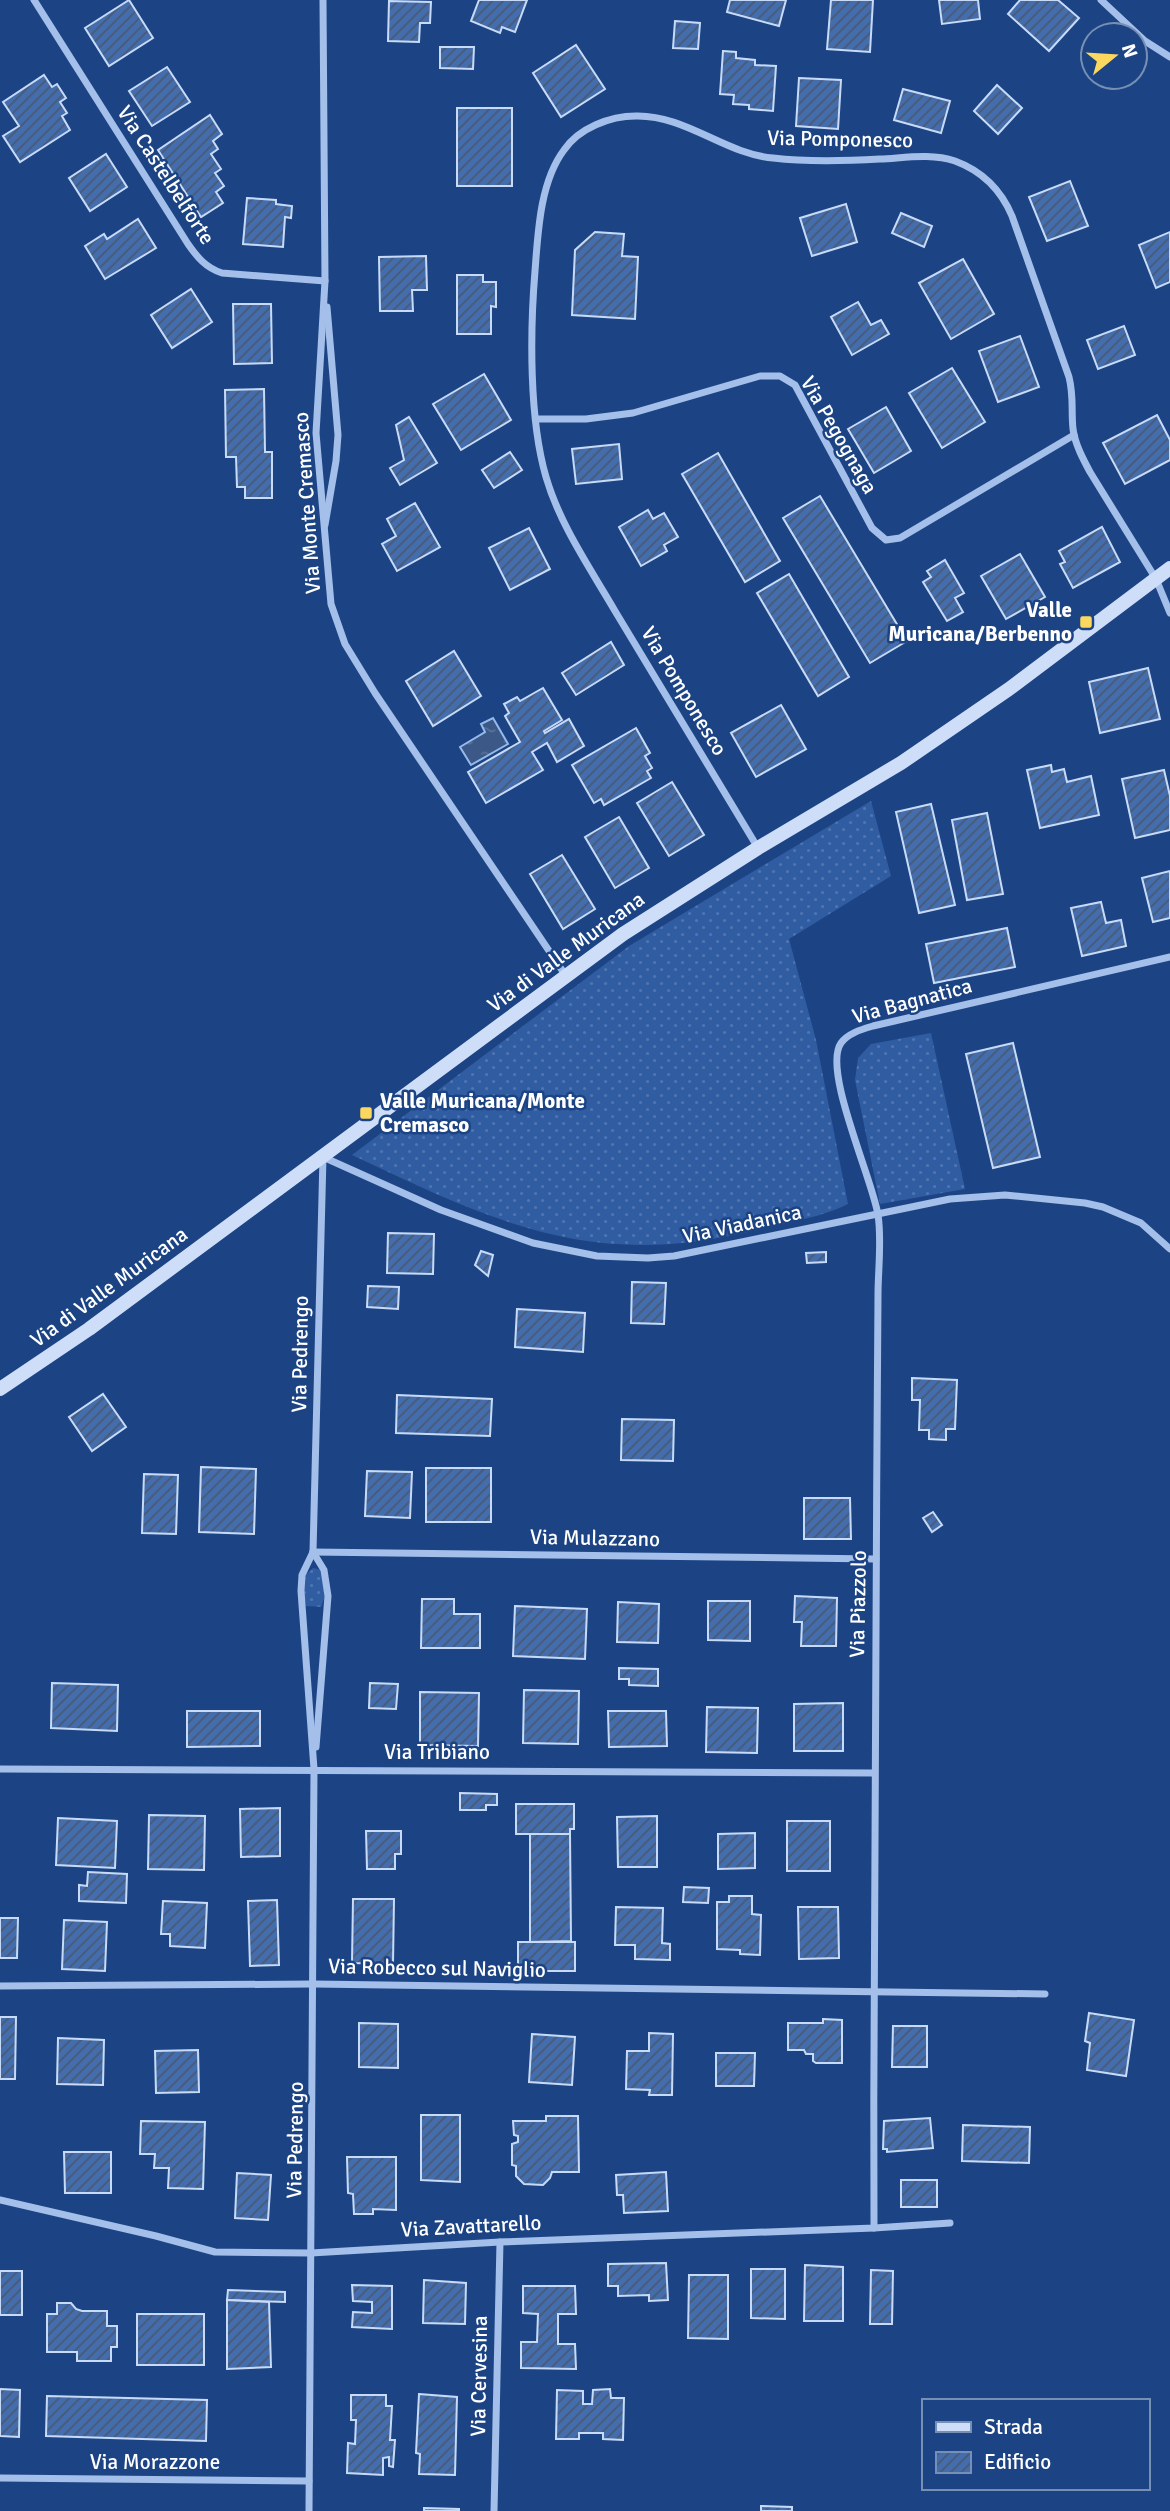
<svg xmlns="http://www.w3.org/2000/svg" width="1170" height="2511" font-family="Signika,sans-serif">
  <defs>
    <pattern id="grass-dots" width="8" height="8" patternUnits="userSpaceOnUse" patternTransform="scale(1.75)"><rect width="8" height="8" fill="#305ca2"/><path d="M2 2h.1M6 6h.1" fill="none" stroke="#4f74b0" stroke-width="1.8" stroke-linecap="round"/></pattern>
    <pattern id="water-ripples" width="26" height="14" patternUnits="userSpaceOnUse" patternTransform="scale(1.75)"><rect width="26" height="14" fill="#3b5887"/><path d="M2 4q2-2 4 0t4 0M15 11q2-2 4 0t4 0" fill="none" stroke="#587199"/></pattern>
    <pattern id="building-hatch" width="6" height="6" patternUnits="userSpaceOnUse" patternTransform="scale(1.75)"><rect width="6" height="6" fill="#446dad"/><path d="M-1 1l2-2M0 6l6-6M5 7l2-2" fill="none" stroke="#495973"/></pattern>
  </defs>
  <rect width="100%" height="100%" fill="#1c4484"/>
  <g fill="url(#grass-dots)">
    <path d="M871,801L891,876L789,939L816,1040L848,1204C822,1217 790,1222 761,1229C595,1271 498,1224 352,1155L629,946Z"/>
    <polygon points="931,1033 965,1189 880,1204 855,1080 858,1058 871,1044"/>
    <polygon points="313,1568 322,1570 325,1596 321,1607 306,1606 304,1594 305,1575"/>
  </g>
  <polygon fill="url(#water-ripples)" stroke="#96b9ec" stroke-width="2" points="493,718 508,744 471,765 460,747 485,732 481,724"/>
  <g fill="url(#building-hatch)" stroke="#c7dbf8" stroke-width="2">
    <polygon points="129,0 153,38 109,66 85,28"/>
    <polygon points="479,0 527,0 515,32 502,27 500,33 471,21"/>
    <polygon points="730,0 786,0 779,26 727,12"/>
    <polygon points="831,0 873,0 870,52 827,49"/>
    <polygon points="939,0 978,0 980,19 942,24"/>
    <polygon points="1020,0 1058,0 1079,18 1049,51 1008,14"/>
    <polygon points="389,1 431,2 430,23 420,23 419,42 388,41"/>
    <polygon points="675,21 700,23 698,49 673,48"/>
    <polygon points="576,45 605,89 561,117 533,73"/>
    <polygon points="440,47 474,47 473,69 440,68"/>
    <polygon points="723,51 736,52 736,58 755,60 755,65 776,66 773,111 749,109 749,105 733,104 734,95 720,94"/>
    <polygon points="167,67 190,102 152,126 129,91"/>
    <polygon points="44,75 52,87 57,84 66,98 60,102 67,113 62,116 70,130 20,162 3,136 19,126 3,102"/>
    <polygon points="799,78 841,80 838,129 796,126"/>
    <polygon points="997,85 1022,108 998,134 974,111"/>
    <polygon points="903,89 950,101 941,133 894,120"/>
    <rect x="457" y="108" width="55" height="78"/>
    <polygon points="210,115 222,134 213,141 218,149 211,154 221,169 215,173 224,186 216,192 223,203 201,217 158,150"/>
    <polygon points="106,154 127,187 90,211 69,178"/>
    <polygon points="1070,181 1088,226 1047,241 1029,197"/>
    <polygon points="247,198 276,200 276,204 292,206 291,218 285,217 283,247 243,244"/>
    <polygon points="846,204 857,242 812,256 800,218"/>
    <polygon points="901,213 932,226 924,247 892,233"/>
    <polygon points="138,219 156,248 105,279 85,246 104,234 107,239"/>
    <polygon points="595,232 624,234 622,256 638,257 635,319 572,315 575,250"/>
    <polygon points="1170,232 1170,282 1156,288 1139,245"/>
    <polygon points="426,256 427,290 412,290 413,311 380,311 379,257"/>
    <polygon points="963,259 994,314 951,339 919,283"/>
    <polygon points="457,275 483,275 483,282 496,282 496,307 491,306 491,334 457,334"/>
    <polygon points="191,289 212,322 172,348 151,315"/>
    <polygon points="858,302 871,325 881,320 889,334 852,355 831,317"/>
    <polygon points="233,304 271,304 272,363 234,364"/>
    <polygon points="1124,326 1135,355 1098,369 1087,340"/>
    <polygon points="1020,336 1039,387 998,402 979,351"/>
    <polygon points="952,368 985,422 942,448 909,393"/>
    <polygon points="484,374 511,420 461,450 433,404"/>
    <polygon points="264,389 265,452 272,452 272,498 245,498 245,487 237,487 236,457 226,457 225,390"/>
    <polygon points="886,407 911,451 874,473 848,429"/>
    <polygon points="1157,415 1170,440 1170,460 1125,484 1103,443"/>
    <polygon points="409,417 437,463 400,485 390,468 404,460 396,425"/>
    <polygon points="619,444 622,479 576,484 572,449"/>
    <polygon points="510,452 522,470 494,488 482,470"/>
    <polygon points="718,453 780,561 745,582 682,474"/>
    <polygon points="820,496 907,641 870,663 783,518"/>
    <polygon points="415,503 440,547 397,571 382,544 396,536 387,519"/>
    <polygon points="648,510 653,519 664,513 678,537 664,545 667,551 641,566 619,527"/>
    <polygon points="1102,527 1120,562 1073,588 1060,564 1065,562 1059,551"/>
    <polygon points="529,528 550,569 510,590 489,548"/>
    <polygon points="1020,554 1045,597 1006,619 981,576"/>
    <polygon points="945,560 964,593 955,598 963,612 947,621 923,582 931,577 927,571"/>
    <polygon points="789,574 849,677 818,696 757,593"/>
    <polygon points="611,642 624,665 576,695 562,673"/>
    <polygon points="454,651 481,696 433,726 406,681"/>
    <polygon points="1148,668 1160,719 1100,733 1089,682"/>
    <polygon points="543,688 562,720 544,731 545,733 569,719 584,746 557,762 547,743 532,752 543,770 486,803 468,772 520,742 505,716 509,713 504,704 517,697 520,701"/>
    <polygon points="781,705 806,749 756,777 731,733"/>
    <polygon points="636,728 650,753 645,756 652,768 647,771 651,778 604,805 601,799 594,803 572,765"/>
    <polygon points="1051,765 1052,772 1064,769 1067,782 1091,776 1099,815 1040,828 1027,770"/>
    <polygon points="1164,770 1170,796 1170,830 1135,838 1122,779"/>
    <polygon points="672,782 704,835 669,856 637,803"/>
    <polygon points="931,804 955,905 919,913 896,812"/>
    <polygon points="987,813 1003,894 967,900 952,820"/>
    <polygon points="619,817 649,868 615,888 585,837"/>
    <polygon points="562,855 595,909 563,929 530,874"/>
    <polygon points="1170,871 1170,918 1153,922 1142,878"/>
    <polygon points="1101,902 1106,923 1121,920 1126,946 1082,956 1071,908"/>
    <polygon points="1007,928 1015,967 934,983 926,944"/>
    <polygon points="1013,1043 1040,1157 993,1168 966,1054"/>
    <polygon points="388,1233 434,1234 433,1274 387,1273"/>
    <polygon points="481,1251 493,1255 488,1276 475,1265"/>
    <polygon points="826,1252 826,1262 807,1263 806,1253"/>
    <polygon points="632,1282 666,1283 664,1324 631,1323"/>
    <polygon points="368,1286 399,1287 398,1309 367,1307"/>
    <polygon points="517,1309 585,1313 583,1352 515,1347"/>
    <polygon points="912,1378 957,1380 955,1429 946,1429 946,1440 929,1439 929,1430 919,1430 920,1400 912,1400"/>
    <polygon points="103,1394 126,1427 92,1451 69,1417"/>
    <polygon points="397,1395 492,1399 490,1436 396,1433"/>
    <polygon points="622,1419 674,1420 673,1461 621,1460"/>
    <polygon points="201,1467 256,1469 254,1534 199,1532"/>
    <rect x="426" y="1468" width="65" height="54"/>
    <polygon points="367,1471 412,1472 410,1518 365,1516"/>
    <polygon points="144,1474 178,1475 176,1534 142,1533"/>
    <polygon points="804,1498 850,1498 851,1539 804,1539"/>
    <polygon points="933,1512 942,1525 932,1532 923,1518"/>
    <polygon points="795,1596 837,1598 836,1646 801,1646 802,1622 794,1622"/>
    <polygon points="422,1599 454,1599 454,1614 480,1614 480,1648 421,1648"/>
    <polygon points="708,1601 750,1601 750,1641 708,1640"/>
    <polygon points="618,1602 659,1604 658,1643 617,1642"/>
    <polygon points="515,1606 587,1609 585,1659 513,1656"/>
    <polygon points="619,1668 658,1669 658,1686 629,1685 629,1679 619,1679"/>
    <polygon points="52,1683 118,1685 117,1731 51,1728"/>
    <polygon points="370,1683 398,1684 396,1709 369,1708"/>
    <polygon points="524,1690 579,1691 578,1744 523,1743"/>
    <polygon points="420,1692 479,1693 478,1746 420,1745"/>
    <polygon points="843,1703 843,1751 794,1751 794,1704"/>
    <polygon points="707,1707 758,1708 757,1753 706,1752"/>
    <polygon points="187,1711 260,1711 260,1746 187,1747"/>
    <polygon points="608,1711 666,1711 667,1746 609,1747"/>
    <polygon points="460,1793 497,1794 497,1805 486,1805 486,1810 460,1810"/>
    <polygon points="516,1804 574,1804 574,1829 570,1829 570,1834 516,1834"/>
    <polygon points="280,1808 280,1856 241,1857 240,1809"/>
    <polygon points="149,1815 205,1816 204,1870 148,1869"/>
    <polygon points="657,1816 657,1867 618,1867 617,1817"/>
    <polygon points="58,1818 117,1821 115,1868 56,1865"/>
    <rect x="787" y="1821" width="43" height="50"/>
    <polygon points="366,1831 401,1831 401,1854 395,1854 395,1869 367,1869"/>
    <polygon points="755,1833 755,1868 718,1869 718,1834"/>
    <polygon points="530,1834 570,1834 571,1941 530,1942"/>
    <polygon points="88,1872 127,1874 126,1903 79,1901 79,1885 87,1886"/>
    <polygon points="684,1887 709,1888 708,1903 683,1902"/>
    <polygon points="729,1896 752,1896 752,1914 761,1915 760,1955 740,1954 740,1950 717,1949 717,1902 729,1902"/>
    <polygon points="353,1899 394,1899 393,1964 352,1963"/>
    <polygon points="277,1900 279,1965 250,1966 248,1901"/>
    <polygon points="163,1901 207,1903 205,1948 170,1946 170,1934 161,1934"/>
    <polygon points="616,1907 663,1908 662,1943 670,1944 670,1960 635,1959 635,1945 615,1945"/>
    <polygon points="798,1907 838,1907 839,1958 799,1959"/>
    <polygon points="0,1918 18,1918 17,1958 0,1958"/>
    <polygon points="64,1920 107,1922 105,1971 62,1969"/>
    <rect x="518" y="1942" width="57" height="29"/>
    <polygon points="1089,2013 1134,2020 1126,2076 1087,2070 1090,2043 1085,2041"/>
    <polygon points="0,2017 16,2017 15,2079 0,2079"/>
    <polygon points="823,2019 842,2020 842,2063 816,2063 813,2061 813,2054 806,2054 804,2050 788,2050 788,2023 823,2023"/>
    <polygon points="359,2023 398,2024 398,2068 359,2067"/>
    <polygon points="893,2026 927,2026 927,2067 892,2067"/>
    <polygon points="649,2033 673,2034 672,2095 649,2095 650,2090 626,2089 627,2051 649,2051"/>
    <polygon points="532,2034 575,2037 572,2085 529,2082"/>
    <polygon points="58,2038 104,2040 103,2085 57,2084"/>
    <polygon points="198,2050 199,2092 156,2093 155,2051"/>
    <polygon points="716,2053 755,2053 754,2086 716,2086"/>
    <polygon points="421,2115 460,2115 460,2182 421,2180"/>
    <polygon points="546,2116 578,2116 579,2172 552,2172 550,2178 543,2185 524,2184 516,2176 516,2166 512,2165 512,2144 518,2142 518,2136 514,2135 513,2121 546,2121"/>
    <polygon points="930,2118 933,2148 887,2152 887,2149 883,2149 884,2121"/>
    <polygon points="141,2121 205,2122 203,2189 168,2188 169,2168 154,2168 155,2154 140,2154"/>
    <polygon points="963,2125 1030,2127 1029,2163 962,2161"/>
    <polygon points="64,2152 111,2152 111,2193 65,2193"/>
    <polygon points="347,2157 396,2157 396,2210 373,2209 373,2214 354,2214 353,2194 348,2193"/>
    <polygon points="666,2172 668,2211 624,2213 623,2195 617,2195 616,2175"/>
    <polygon points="237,2173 271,2175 268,2220 235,2218"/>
    <rect x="901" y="2180" width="36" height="27"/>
    <polygon points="666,2263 668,2300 649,2301 649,2295 618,2296 618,2286 608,2286 608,2264"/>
    <polygon points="805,2265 843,2267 843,2321 804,2321"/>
    <polygon points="751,2269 785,2269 785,2319 751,2318"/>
    <polygon points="871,2270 893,2271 892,2324 870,2324"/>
    <rect x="0" y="2271" width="22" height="44"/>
    <polygon points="689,2275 728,2275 728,2339 688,2338"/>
    <polygon points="424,2280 466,2283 465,2324 423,2323"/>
    <polygon points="352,2285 392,2286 392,2329 352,2327 353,2312 372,2313 372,2302 353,2301"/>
    <polygon points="523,2286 575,2286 576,2314 558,2314 558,2344 575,2344 576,2369 521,2368 521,2342 537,2342 538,2314 523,2313"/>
    <polygon points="228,2290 285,2292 285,2302 227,2300"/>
    <polygon points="227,2300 269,2302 271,2367 227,2369"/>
    <polygon points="57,2303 71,2303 76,2309 82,2311 107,2311 107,2326 117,2326 117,2347 111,2347 111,2361 77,2361 77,2352 47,2352 47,2314 57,2314"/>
    <rect x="137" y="2314" width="67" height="51"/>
    <polygon points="0,2389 20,2390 19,2437 0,2436"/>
    <polygon points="610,2389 611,2398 624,2398 623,2440 603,2439 603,2433 579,2433 579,2439 556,2439 557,2390 583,2391 583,2404 592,2404 593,2390"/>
    <polygon points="419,2394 457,2397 455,2475 419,2474 420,2454 416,2453"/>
    <polygon points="351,2395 386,2395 386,2406 392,2406 390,2440 395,2440 393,2467 389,2466 389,2457 383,2458 383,2475 347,2473 348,2443 355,2444 356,2420 351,2420"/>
    <polygon points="47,2396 207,2400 206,2441 46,2436"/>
    <polygon points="761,2506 792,2507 792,2511 761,2511"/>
    <polygon points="424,2508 459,2509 459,2511 424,2511"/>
  </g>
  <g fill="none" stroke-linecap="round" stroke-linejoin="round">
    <g stroke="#a3bfea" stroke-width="7">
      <path d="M34,0L188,244C197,257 206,268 222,273L325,281"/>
      <polyline points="323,0 325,281 316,433 331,604 345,644 375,693 566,976"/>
      <polyline points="1101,0 1145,41 1170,57"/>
      <polyline points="536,419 586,419 633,413 760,376 780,376 795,385 872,528 886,540 900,538 1074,435"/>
      <polyline points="325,525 336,461 338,435 327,307"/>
      <path d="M758,848C710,769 662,690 615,611C590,568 560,525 546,477C529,419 530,331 535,271C538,232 540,182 564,150C579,128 610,116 636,116C686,115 725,154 773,158C807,162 845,161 880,159C904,158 931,153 955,161C982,171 1001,190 1012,216L1069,377C1074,397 1071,410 1073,429C1075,444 1083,459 1090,472L1156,579L1170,613"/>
      <polyline points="313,1552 876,1559"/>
      <polyline points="313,1552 324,1570 328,1596 316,1747"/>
      <polyline points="0,1769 874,1773"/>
      <polyline points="0,1986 314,1984 1045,1994"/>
      <polyline points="0,2200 156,2236 215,2252 311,2253 500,2242 874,2228 950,2223"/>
      <path d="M874,2228C873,1917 876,1606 878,1295C878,1270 882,1240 878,1215C873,1180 822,1070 841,1043C848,1033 863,1029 873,1026L1170,957"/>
      <polyline points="0,2478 309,2481"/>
      <polyline points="309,2511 314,1769 301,1591 302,1575 313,1552 323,1157 441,1210 533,1243 597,1256 648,1258 674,1256 950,1199 1005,1195 1085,1203 1103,1207 1141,1223 1170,1249"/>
      <polyline points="494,2511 500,2242"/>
    </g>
    <polyline stroke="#cedef8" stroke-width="14" points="0,1389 89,1329 623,934 758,848 901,763 1009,689 1170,568"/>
  </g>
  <g fill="#fbd760" stroke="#1c4484" stroke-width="2.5">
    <rect x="1079" y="615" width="14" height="14" rx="3.5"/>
    <rect x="359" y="1106" width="14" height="14" rx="3.5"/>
  </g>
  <g text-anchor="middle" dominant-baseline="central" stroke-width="5" stroke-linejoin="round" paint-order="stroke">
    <g font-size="21" fill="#fff" stroke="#1c4484">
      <text transform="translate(840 139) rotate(1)">Via Pomponesco</text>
      <text transform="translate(166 175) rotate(57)">Via Castelbelforte</text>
      <text transform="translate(839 435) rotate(60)">Via Pegognaga</text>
      <text transform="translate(307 503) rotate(-94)">Via Monte Cremasco</text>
      <text transform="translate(684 691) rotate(59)">Via Pomponesco</text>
      <text transform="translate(566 952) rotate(-36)">Via di Valle Muricana</text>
      <text transform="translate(912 1001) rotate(-15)">Via Bagnatica</text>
      <text transform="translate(742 1224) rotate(-12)">Via Viadanica</text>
      <text transform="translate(109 1287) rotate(-36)">Via di Valle Muricana</text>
      <text transform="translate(300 1354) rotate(-89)">Via Pedrengo</text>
      <text transform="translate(595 1538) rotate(1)">Via Mulazzano</text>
      <text transform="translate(858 1604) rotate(-89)">Via Piazzolo</text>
      <text x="437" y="1752">Via Tribiano</text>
      <text transform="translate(437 1968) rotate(1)">Via Robecco sul Naviglio</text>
      <text transform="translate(295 2140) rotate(-89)">Via Pedrengo</text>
      <text transform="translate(471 2226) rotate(-3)">Via Zavattarello</text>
      <text transform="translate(479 2376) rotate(-89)">Via Cervesina</text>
      <text x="155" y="2462">Via Morazzone</text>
    </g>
    <g font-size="21" font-weight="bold" fill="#fff" stroke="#1c4484" text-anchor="end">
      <text x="1072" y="610">Valle<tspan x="1072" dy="24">Muricana/Berbenno</tspan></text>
      <text x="380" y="1101" text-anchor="start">Valle Muricana/Monte<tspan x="380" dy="24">Cremasco</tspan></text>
    </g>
  </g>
  <rect x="922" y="2399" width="228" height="91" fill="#1c4484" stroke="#778fb5" stroke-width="2"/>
  <rect x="936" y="2422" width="35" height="10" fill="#cedef8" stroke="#778fb5" stroke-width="2"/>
  <text x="984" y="2434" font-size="21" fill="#ffffff">Strada</text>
  <rect x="936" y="2452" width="35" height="21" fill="url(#building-hatch)" stroke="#778fb5" stroke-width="2"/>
  <text x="984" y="2469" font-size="21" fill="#ffffff">Edificio</text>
  <g transform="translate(1114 56) rotate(72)"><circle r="33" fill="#1c4484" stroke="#778fb5" stroke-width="2"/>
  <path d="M0-5L12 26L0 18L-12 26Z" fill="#fbd760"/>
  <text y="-10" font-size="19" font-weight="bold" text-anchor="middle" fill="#ffffff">N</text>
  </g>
</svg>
